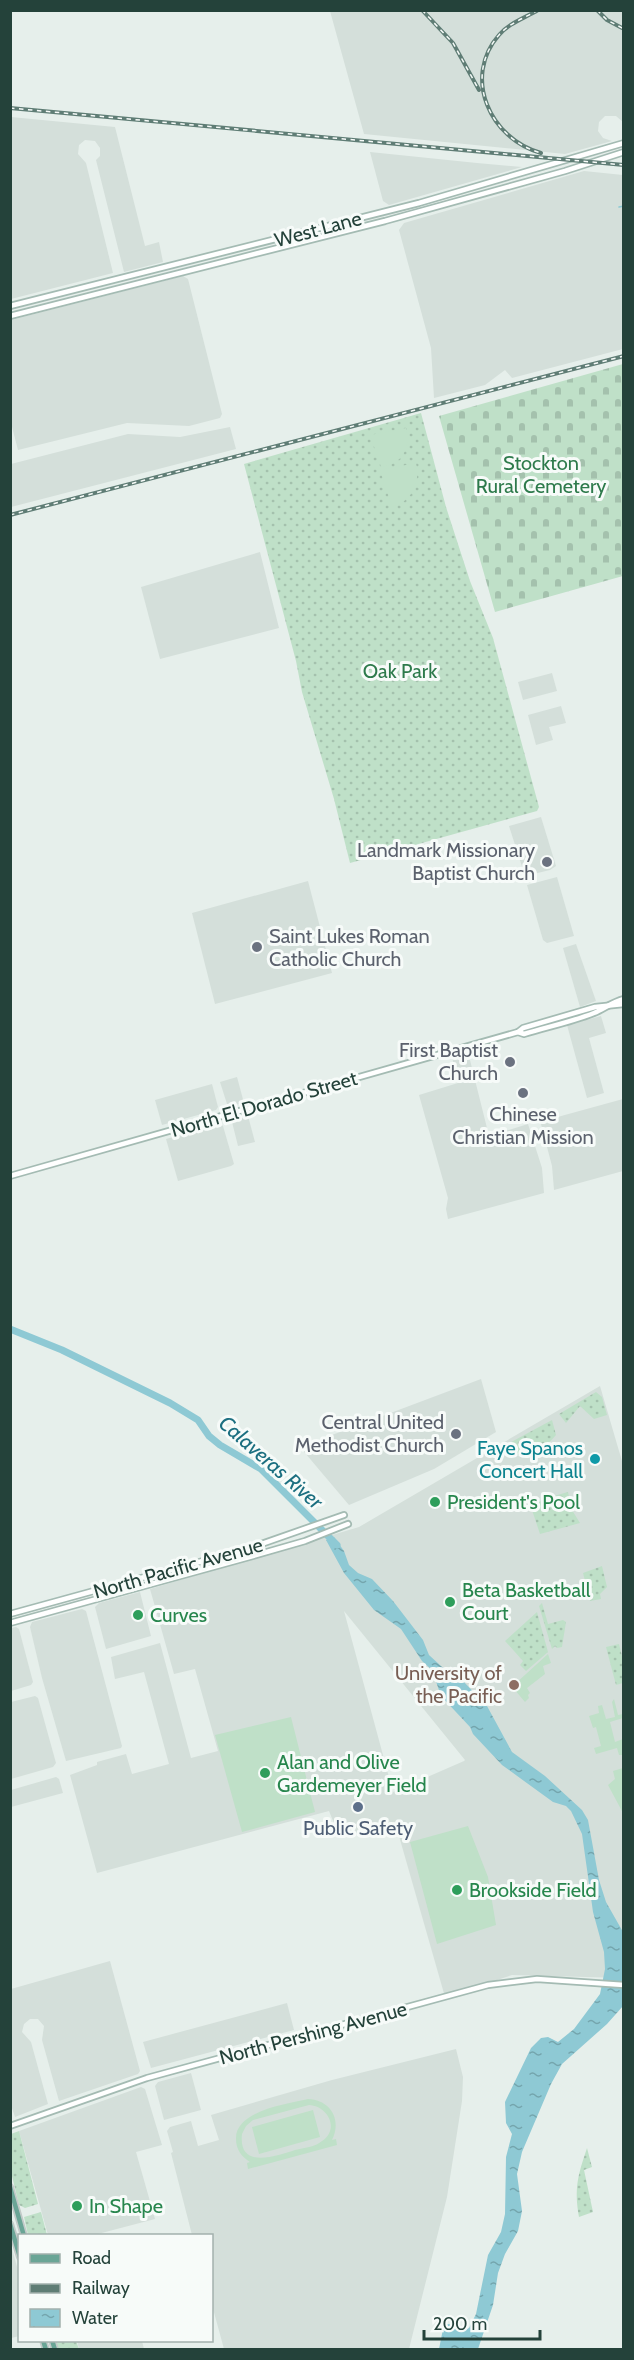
<svg xmlns="http://www.w3.org/2000/svg" width="634" height="2360" font-family="Cabin,sans-serif">
  <defs>
    <pattern id="grass-dots" width="8" height="8" patternUnits="userSpaceOnUse" patternTransform="scale(1.5)"><rect width="8" height="8" fill="#bfe0c8"/><path d="M2 2h.1M6 6h.1" fill="none" stroke="#a4c1ad" stroke-width="1.8" stroke-linecap="round"/></pattern>
    <pattern id="cemetery-stones" width="16" height="16" patternUnits="userSpaceOnUse" patternTransform="scale(1.5)"><rect width="16" height="16" fill="#bfe0c8"/><path d="M2 7V4a2 2 0 0 1 4 0v3zM10 15v-3a2 2 0 0 1 4 0v3z" fill="#a4c1ad"/></pattern>
    <pattern id="water-ripples" width="26" height="14" patternUnits="userSpaceOnUse" patternTransform="scale(1.5)"><rect width="26" height="14" fill="#8ec9d4"/><path d="M2 4q2-2 4 0t4 0M15 11q2-2 4 0t4 0" fill="none" stroke="#74a5ad"/></pattern>
  </defs>
  <rect width="100%" height="100%" fill="#e6efeb"/>
  <g fill="#d4dfda" fill-rule="evenodd">
    <polygon points="330,11 623,11 623,122 616,116 605,116 599,122 598,131 603,138 612,141 565,154 364,134"/>
    <polygon points="11,117 115,127 145,246 159,242 163,262 124,272 96,160 100,156 100,148 95,141 85,140 79,145 78,154 86,163 113,273 11,299"/>
    <polygon points="370,152 477,163 522,167 389,205 383,201"/>
    <polygon points="584,171 623,175 623,349 512,378 505,370 485,385 434,398 431,348 399,230 404,223"/>
    <polygon points="183,276 188,279 222,414 220,418 189,426 127,423 18,450 11,423 11,320"/>
    <polygon points="230,427 236,449 11,507 11,464 128,434 180,437"/>
    <polygon points="260,552 279,628 160,659 141,587"/>
    <polygon points="552,673 557,691 523,700 518,682"/>
    <polygon points="561,706 566,723 549,727 553,740 536,745 528,715"/>
    <polygon points="541,817 556,866 550,870 525,876 509,826"/>
    <polygon points="557,877 574,936 547,943 543,940 527,885"/>
    <polygon points="308,881 332,973 215,1004 192,913"/>
    <polygon points="576,944 596,1001 580,1007 563,948"/>
    <polygon points="601,1016 606,1033 589,1038 604,1093 587,1098 567,1025"/>
    <polygon points="468,1052 489,1136 528,1124 542,1168 544,1193 448,1219 446,1209 448,1198 419,1095 458,1083 452,1057"/>
    <polygon points="237,1077 244,1103 229,1106 227,1104 220,1082"/>
    <polygon points="212,1084 218,1107 216,1110 162,1125 155,1100"/>
    <polygon points="623,1099 623,1171 554,1190 552,1166 541,1124 543,1121"/>
    <polygon points="248,1116 255,1142 238,1146 232,1122"/>
    <polygon points="220,1124 223,1126 234,1164 231,1166 178,1181 166,1139"/>
    <polygon points="481,1379 496,1432 434,1469 349,1505 300,1447"/>
    <path d="M600,1386L624,1468L623,1978L512,1975L445,1997L395,1822L340,1838L329,1811L97,1873L70,1775L97,1765V1762L126,1754L132,1774L169,1764L144,1672L115,1679L111,1657L160,1643L191,1758L218,1751L195,1669L174,1674L150,1589L359,1527ZM344,1611L465,1760L464,1761L393,1792Z"/>
    <polygon points="140,1592 151,1636 106,1649 95,1607 99,1603"/>
    <polygon points="82,1609 86,1611 122,1746 121,1748 66,1761 42,1678 30,1627 32,1622"/>
    <polygon points="16,1627 19,1629 33,1682 31,1685 11,1691 11,1628"/>
    <polygon points="35,1696 38,1698 56,1763 53,1767 11,1779 11,1702"/>
    <polygon points="56,1777 59,1779 63,1793 11,1807 11,1790"/>
    <polygon points="110,1961 140,2071 138,2074 59,2101 42,2040 44,2026 38,2019 30,2019 24,2024 22,2032 31,2042 48,2104 15,2117 10,2102 11,1989"/>
    <polygon points="287,2003 294,2030 151,2068 143,2042"/>
    <polygon points="456,2049 463,2077 462,2101 447,2197 409,2349 224,2349 212,2305 212,2236 192,2235 171,2153 173,2152 167,2131 170,2127 191,2121 198,2146 219,2140 211,2115 332,2080"/>
    <polygon points="191,2073 201,2110 164,2120 155,2086 158,2082"/>
    <polygon points="141,2087 145,2089 162,2145 136,2152 155,2219 94,2235 48,2235 19,2131"/>
    <polygon points="11,2245 19,2274 20,2336 11,2338"/>
    <polygon points="77,2341 142,2341 144,2349 79,2349"/>
  </g>
  <g fill="url(#grass-dots)">
    <polygon points="421,413 446,507 470,581 493,638 539,807 537,811 350,863 334,799 302,692 296,661 244,464"/>
    <polygon points="596,1392 602,1397 607,1415 594,1419 580,1406 566,1423 559,1414"/>
    <path d="M552,1420L556,1435C540,1455 522,1460 498,1449Z"/>
    <polygon points="568,1492 572,1510 580,1523 540,1534 530,1504 540,1501 547,1506 550,1504 550,1497"/>
    <polygon points="602,1566 607,1587 600,1594 601,1599 590,1601 583,1573"/>
    <polygon points="542,1603 548,1624 563,1620 566,1622 562,1647 557,1648 555,1646 552,1649 539,1606"/>
    <polygon points="537,1612 548,1652 526,1671 520,1665 523,1661 505,1641"/>
    <polygon points="619,1644 623,1660 623,1683 616,1685 606,1647"/>
    <polygon points="19,2131 38,2204 25,2208 19,2205 11,2172 11,2134"/>
    <path d="M587,2148L592,2167L584,2170L593,2212L579,2217C574,2188 578,2175 587,2148Z"/>
    <polygon points="41,2212 47,2235 28,2235 24,2217"/>
    <polygon points="56,2341 76,2341 79,2349 58,2349"/>
  </g>
  <polygon fill="url(#cemetery-stones)" points="623,364 623,576 495,612 439,416"/>
  <g fill="#bfe0c8" fill-rule="evenodd">
    <path d="M406,428C411,449 402,464 381,467L370,435Z"/>
    <path d="M416,463C421,483 411,502 392,507L380,470Z"/>
    <polygon points="548,1654 551,1663 543,1666 545,1674 527,1688 530,1693 528,1695 529,1698 525,1702 514,1689 515,1684"/>
    <polygon points="614,1699 618,1715 623,1714 623,1718 610,1722 615,1742 623,1739 623,1755 619,1755 617,1748 596,1754 594,1748 601,1746 596,1727 593,1728 589,1716 599,1713 598,1706 602,1705 606,1719 615,1717 612,1702"/>
    <polygon points="291,1717 315,1812 242,1832 215,1735"/>
    <polygon points="623,1768 624,1768 623,1813 608,1785 615,1779 613,1771"/>
    <polygon points="468,1826 488,1877 496,1925 437,1944 410,1842"/>
    <path d="M308,2099C331,2100 342,2120 332,2140L336,2139L337,2145L248,2169L247,2163L250,2162C242,2157 236,2150 236,2139C235,2111 286,2104 308,2099ZM309,2105C328,2106 340,2129 322,2141C315,2147 304,2148 295,2150C276,2156 238,2170 242,2134L246,2126L253,2120Z"/>
    <polygon points="313,2110 320,2137 259,2154 252,2127"/>
  </g>
  <polygon fill="url(#water-ripples)" points="334,1537 344,1551 349,1565 358,1573 372,1579 393,1601 423,1640 429,1655 453,1677 463,1681 487,1706 512,1752 545,1776 582,1810 588,1820 599,1880 606,1902 623,1932 623,2006 607,2024 562,2064 551,2084 522,2152 517,2174 522,2211 518,2231 505,2254 498,2273 493,2305 478,2349 439,2349 443,2329 447,2324 458,2325 464,2330 469,2328 476,2314 488,2255 501,2232 505,2214 506,2157 512,2134 506,2123 505,2102 531,2048 541,2038 548,2037 558,2042 574,2029 600,1994 605,1969 604,1952 593,1912 582,1834 571,1811 566,1806 553,1802 502,1765 473,1734 470,1727 441,1696 432,1670 422,1661 401,1629 374,1610 344,1573 326,1540"/>
  <g fill="none" stroke-linecap="round" stroke-linejoin="round">
    <polyline stroke="#8ec9d4" stroke-width="1.5" points="619,207 624,206"/>
    <polyline stroke="#8ec9d4" stroke-width="7" points="10,1329 62,1350 170,1403 198,1420 209,1436 220,1445 261,1469 337,1545"/>
    <g stroke="#a4bbb3" stroke-width="8">
      <g id="secondary">
        <polyline points="10,306 419,203 624,143"/>
        <polyline points="10,316 385,221 565,171 624,152"/>
        <path d="M518,1032L524,1034C547,1027 571,1022 594,1013C604,1009 612,1002 624,999"/>
        <polyline points="10,1176 518,1032 523,1028 595,1007 624,1004"/>
        <polyline points="10,1614 250,1548 344,1515"/>
        <polyline points="10,1623 253,1556 305,1541 348,1524"/>
        <polyline points="10,2126 147,2078 488,1985 537,1979 624,1985"/>
      </g>
    </g>
    <g stroke="#c2cac8" stroke-width="8">
      <g id="primary">
        <polyline points="10,2187 24,2236"/>
        <polyline points="10,2224 20,2257"/>
        <polyline points="43,2340 46,2350"/>
        <polyline points="52,2340 55,2350"/>
      </g>
    </g>
    <use href="#secondary" stroke="#fff" stroke-width="4.5"/>
    <use href="#primary" stroke="#6aa596" stroke-width="4.5"/>
    <g stroke="#5f7d75" stroke-width="4">
      <g id="rail">
        <polyline points="422,10 453,43 479,90"/>
        <path d="M538,10C525,18 509,23 499,35C462,77 490,139 541,153"/>
        <polyline points="597,10 607,20 624,29"/>
        <polyline points="10,108 624,165"/>
        <polyline points="10,515 624,356"/>
      </g>
    </g>
    <use href="#rail" stroke="#f7fbf9" stroke-width="1.5" stroke-dasharray="4.5" stroke-linecap="butt"/>
  </g>
  <g fill="#6b7280" stroke="#f7fbf9" stroke-width="2">
    <circle cx="547" cy="862" r="6"/>
    <circle cx="257" cy="947" r="6"/>
    <circle cx="510" cy="1062" r="6"/>
    <circle cx="523" cy="1093" r="6"/>
    <circle cx="456" cy="1434" r="6"/>
  </g>
  <circle fill="#0f9aa8" stroke="#f7fbf9" stroke-width="2" cx="595" cy="1459" r="6"/>
  <g fill="#2e9e5b" stroke="#f7fbf9" stroke-width="2">
    <circle cx="435" cy="1502" r="6"/>
    <circle cx="450" cy="1602" r="6"/>
    <circle cx="138" cy="1615" r="6"/>
    <circle cx="265" cy="1773" r="6"/>
    <circle cx="457" cy="1890" r="6"/>
    <circle cx="77" cy="2206" r="6"/>
  </g>
  <circle fill="#8d6e63" stroke="#f7fbf9" stroke-width="2" cx="514" cy="1685" r="6"/>
  <circle fill="#5c6f8a" stroke="#f7fbf9" stroke-width="2" cx="358" cy="1807" r="6"/>
  <g text-anchor="middle" dominant-baseline="central" stroke-width="6" stroke-linejoin="round" paint-order="stroke">
    <g font-size="20" fill="#24423a" stroke="#f7fbf9">
      <text transform="translate(318 229) rotate(-15)">West Lane</text>
      <text transform="translate(264 1104) rotate(-16)">North El Dorado Street</text>
      <text transform="translate(178 1568) rotate(-16)">North Pacific Avenue</text>
      <text transform="translate(313 2033) rotate(-15)">North Pershing Avenue</text>
    </g>
    <g font-size="20" fill="#2d7a4b" stroke="#f7fbf9">
      <text x="541" y="463">Stockton<tspan x="541" dy="23">Rural Cemetery</tspan></text>
      <text x="400" y="671">Oak Park</text>
    </g>
    <g font-size="20" fill="#5b616d" stroke="#f7fbf9" text-anchor="end">
      <text x="535" y="850">Landmark Missionary<tspan x="535" dy="23">Baptist Church</tspan></text>
      <text x="269" y="936" text-anchor="start">Saint Lukes Roman<tspan x="269" dy="23">Catholic Church</tspan></text>
      <text x="498" y="1050">First Baptist<tspan x="498" dy="23">Church</tspan></text>
      <text x="523" y="1114" text-anchor="middle">Chinese<tspan x="523" dy="23">Christian Mission</tspan></text>
      <text x="444" y="1422">Central United<tspan x="444" dy="23">Methodist Church</tspan></text>
    </g>
    <g font-size="20" fill="#0d838f" stroke="#f7fbf9" text-anchor="end">
      <text x="583" y="1448">Faye Spanos<tspan x="583" dy="23">Concert Hall</tspan></text>
    </g>
    <g font-size="20" fill="#27864d" stroke="#f7fbf9" text-anchor="start">
      <text x="447" y="1502">President's Pool</text>
      <text x="462" y="1590">Beta Basketball<tspan x="462" dy="23">Court</tspan></text>
      <text x="150" y="1615">Curves</text>
      <text x="277" y="1762">Alan and Olive<tspan x="277" dy="23">Gardemeyer Field</tspan></text>
      <text x="469" y="1890">Brookside Field</text>
      <text x="89" y="2206">In Shape</text>
    </g>
    <g font-size="20" fill="#785e54" stroke="#f7fbf9" text-anchor="end">
      <text x="502" y="1673">University of<tspan x="502" dy="23">the Pacific</tspan></text>
    </g>
    <g font-size="20" fill="#4e5e75" stroke="#f7fbf9">
      <text x="358" y="1828">Public Safety</text>
    </g>
    <g font-size="21" font-style="italic" fill="#1c6f80" stroke="#f7fbf9">
      <text transform="translate(271 1462) rotate(41)">Calaveras River</text>
    </g>
  </g>
  <rect width="634" height="2360" fill="none" stroke="#24423a" stroke-width="24"/>
  <rect x="18" y="2234" width="195" height="108" fill="#f7fbf9" stroke="#a3b1ad" stroke-width="1.5"/>
  <rect x="30" y="2254" width="30" height="9" fill="#6aa596" stroke="#a3b1ad" stroke-width="1.5"/>
  <text x="72" y="2264" font-size="18" fill="#24423a">Road</text>
  <rect x="30" y="2284" width="30" height="9" fill="#5f7d75" stroke="#a3b1ad" stroke-width="1.5"/>
  <text x="72" y="2294" font-size="18" fill="#24423a">Railway</text>
  <rect x="30" y="2309" width="30" height="18" fill="url(#water-ripples)" stroke="#a3b1ad" stroke-width="1.5"/>
  <text x="72" y="2324" font-size="18" fill="#24423a">Water</text>
  <path d="M424 2330v9h116v-9" fill="none" stroke="#24423a" stroke-width="3"/>
  <text x="433" y="2330" font-size="18" fill="#24423a" stroke="#f7fbf9" stroke-width="4.5" paint-order="stroke">200 m</text>
</svg>
